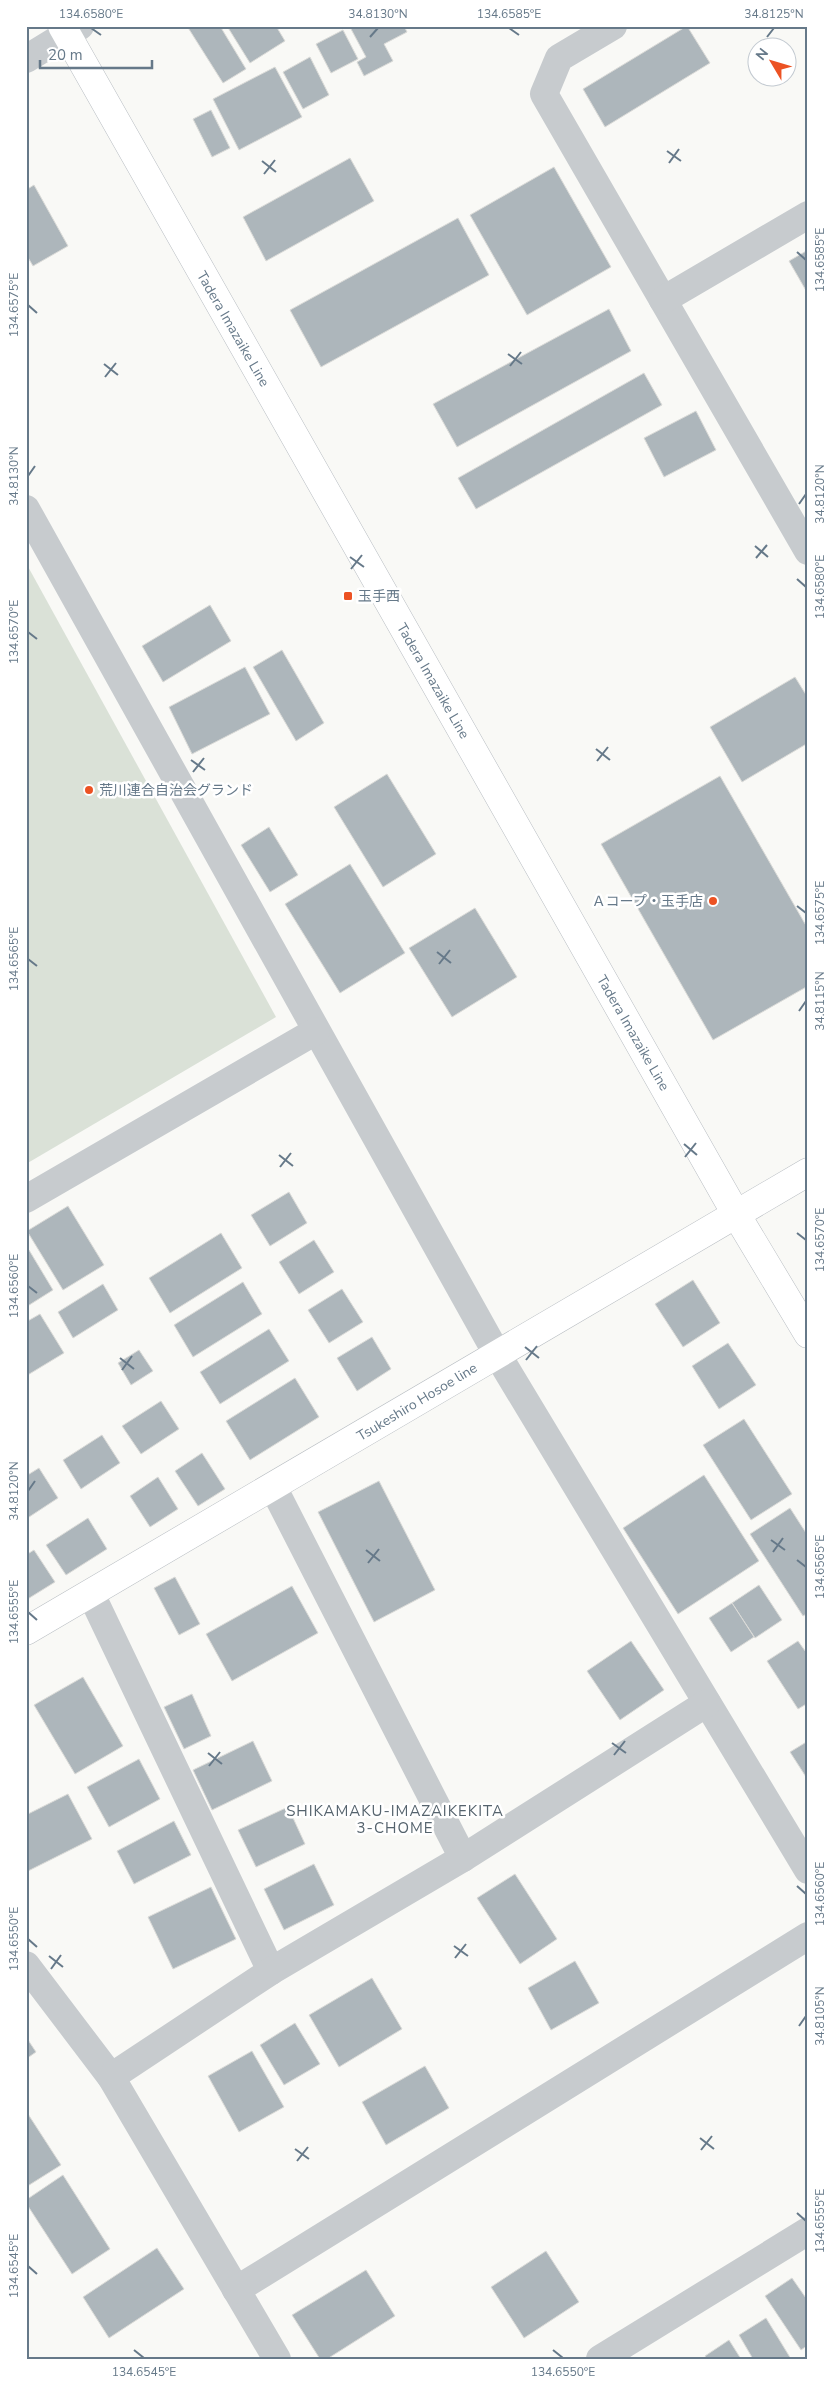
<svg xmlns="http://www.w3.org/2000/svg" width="834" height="2385" font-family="'Nunito Sans','Noto Sans JP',sans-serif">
  <rect width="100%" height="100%" fill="#f9f9f6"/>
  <polygon fill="#dae1d7" points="26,563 276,1017 26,1164"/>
  <g fill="#adb6bb" stroke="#dbdbd8">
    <polygon points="187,26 220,26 246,69 223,83"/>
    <polygon points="227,26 276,26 285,41 250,63"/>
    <polygon points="356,26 404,26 407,32 384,44 393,61 364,76 357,62 366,57 351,29"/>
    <polygon points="687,26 710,63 605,127 583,89"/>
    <polygon points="343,30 358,59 331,73 316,44"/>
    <polygon points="310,57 329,95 303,109 283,72"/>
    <polygon points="275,67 302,117 239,150 213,99"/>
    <polygon points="211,110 230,148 212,157 193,119"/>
    <polygon points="350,158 374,201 266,261 243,217"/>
    <polygon points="554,167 611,267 527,315 470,215"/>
    <polygon points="34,185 68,246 33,266 26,254 26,190"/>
    <polygon points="458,218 489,275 321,367 290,310"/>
    <polygon points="808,250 808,294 789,261"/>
    <polygon points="609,309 631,351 457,447 433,404"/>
    <polygon points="644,373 662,405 476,509 458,478"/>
    <polygon points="696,411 716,450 664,477 644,438"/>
    <polygon points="210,605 231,641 163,682 142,646"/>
    <polygon points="282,650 324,723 296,741 253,667"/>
    <polygon points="245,667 270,714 192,754 169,707"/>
    <polygon points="795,677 808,698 808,743 742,782 710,727"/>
    <polygon points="387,774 436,854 383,887 334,807"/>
    <polygon points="720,776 808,929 808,986 713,1040 601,844"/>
    <polygon points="269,827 298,875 270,892 241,845"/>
    <polygon points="350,864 405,953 340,993 285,904"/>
    <polygon points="475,908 517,977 452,1017 409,948"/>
    <polygon points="289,1192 307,1223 270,1246 251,1215"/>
    <polygon points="68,1206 104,1265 63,1290 27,1231"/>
    <polygon points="221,1233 242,1268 170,1313 149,1278"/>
    <polygon points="314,1240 334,1272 299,1294 279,1262"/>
    <polygon points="29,1250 53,1290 26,1307 26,1251"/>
    <polygon points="693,1280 720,1323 683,1347 655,1304"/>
    <polygon points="243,1282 262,1314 193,1357 174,1325"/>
    <polygon points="103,1284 118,1310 73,1338 58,1312"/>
    <polygon points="342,1289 363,1322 329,1343 308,1310"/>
    <polygon points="40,1314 64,1353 26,1376 26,1322"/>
    <polygon points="269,1329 289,1361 220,1404 200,1372"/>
    <polygon points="372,1337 391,1369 357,1391 337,1358"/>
    <polygon points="728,1343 756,1385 719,1409 692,1366"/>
    <polygon points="139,1350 153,1371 131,1385 118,1363"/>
    <polygon points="295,1378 319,1417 250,1460 226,1421"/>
    <polygon points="161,1401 179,1429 141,1454 122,1426"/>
    <polygon points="744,1419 792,1494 751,1520 703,1445"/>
    <polygon points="102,1435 120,1463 81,1489 63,1460"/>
    <polygon points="202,1453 225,1489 198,1506 175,1471"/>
    <polygon points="39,1468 58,1498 26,1519 26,1476"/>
    <polygon points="704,1475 759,1561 678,1614 623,1528"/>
    <polygon points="158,1477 178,1509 150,1527 130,1496"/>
    <polygon points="379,1481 435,1590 374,1622 318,1512"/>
    <polygon points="790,1508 808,1536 808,1613 803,1616 750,1534"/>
    <polygon points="88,1518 107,1549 66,1575 46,1545"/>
    <polygon points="34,1550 55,1582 26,1600 26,1555"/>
    <polygon points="175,1577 200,1624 179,1635 154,1588"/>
    <polygon points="759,1585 782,1620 755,1638 732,1603"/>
    <polygon points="292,1586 318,1633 232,1681 206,1634"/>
    <polygon points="732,1603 754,1637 731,1652 709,1618"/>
    <polygon points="631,1641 664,1690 620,1720 587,1671"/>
    <polygon points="798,1641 808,1655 808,1703 798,1709 767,1661"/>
    <polygon points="83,1677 123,1746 75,1774 34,1705"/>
    <polygon points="192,1694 211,1736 184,1749 164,1707"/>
    <polygon points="253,1741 272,1781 212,1810 193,1770"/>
    <polygon points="808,1741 808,1780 790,1752"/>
    <polygon points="139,1759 160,1799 109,1827 87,1787"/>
    <polygon points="68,1794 92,1839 26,1872 26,1815"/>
    <polygon points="288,1807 305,1844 256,1867 238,1830"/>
    <polygon points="174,1821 191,1855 134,1884 117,1851"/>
    <polygon points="314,1864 334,1905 284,1930 264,1889"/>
    <polygon points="515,1874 557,1939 520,1964 477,1898"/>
    <polygon points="211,1887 236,1939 173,1969 148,1917"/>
    <polygon points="575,1961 599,2003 551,2030 528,1988"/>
    <polygon points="372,1978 402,2029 339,2067 309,2015"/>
    <polygon points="295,2023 320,2064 284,2085 260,2045"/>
    <polygon points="26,2037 36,2052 26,2059"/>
    <polygon points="252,2051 284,2107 239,2132 208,2076"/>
    <polygon points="425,2066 449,2108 386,2145 362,2102"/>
    <polygon points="26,2111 61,2165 26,2187"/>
    <polygon points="63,2175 110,2249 72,2274 26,2203 26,2200"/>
    <polygon points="157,2248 184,2289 109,2338 83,2297"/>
    <polygon points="546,2251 579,2302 524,2338 491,2287"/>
    <polygon points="366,2270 395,2316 327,2359 320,2359 292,2315"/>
    <polygon points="792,2278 808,2301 808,2345 801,2350 765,2296"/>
    <polygon points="766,2318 791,2359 753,2359 739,2335"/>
    <polygon points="729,2340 741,2359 707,2359 705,2356"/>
  </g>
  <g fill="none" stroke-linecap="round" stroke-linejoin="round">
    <g stroke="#b9bec3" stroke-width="29">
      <g id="secondary">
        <polyline points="62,26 736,1214 808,1334"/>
        <polyline points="26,1631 808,1172"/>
      </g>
    </g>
    <g stroke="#c7cbce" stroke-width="28">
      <polyline points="613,26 559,58 544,94 808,551"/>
      <polyline points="663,300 808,215"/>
      <polyline points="26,509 497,1354 808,1870"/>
      <polyline points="26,1199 316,1031"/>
      <polyline points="273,1487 463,1858"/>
      <polyline points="91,1594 271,1971"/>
      <polyline points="26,1965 111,2077 277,2359"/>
      <polyline points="111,2077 271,1971 463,1858 707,1703"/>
      <polyline points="236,2290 808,1936"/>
      <polyline points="600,2359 808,2231"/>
    </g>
    <polyline stroke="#c7cbce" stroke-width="28" points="26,59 80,26"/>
    <use href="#secondary" stroke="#fff" stroke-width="28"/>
  </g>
  <path fill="none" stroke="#667989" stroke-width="2" d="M91,28L101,35M509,28L519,35M370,37L378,28M767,37L774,28M667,151L681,161M262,161L276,172M669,163L679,149M264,174L275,160M797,252L806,260M28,305L37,313M508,354L522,364M104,364L118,375M510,366L521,352M105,377L116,363M28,476L35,466M799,504L806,494M755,546L768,557M350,557L364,567M756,558L767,545M351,569L362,555M797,579L806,587M28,632L37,639M596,749L610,760M191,760L205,770M597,761L608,747M193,772L204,758M797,906L806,913M437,952L451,963M28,959L37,966M439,964L450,950M799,1011L806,1001M684,1144L697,1155M279,1155L293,1166M685,1157L696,1143M280,1167L291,1153M797,1233L806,1240M28,1286L37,1293M525,1347L539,1358M120,1358L134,1369M526,1360L537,1346M122,1370L132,1356M28,1491L35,1481M771,1540L785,1550M366,1550L380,1561M773,1552L783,1538M797,1560L806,1567M368,1563L379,1549M28,1612L37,1620M612,1743L626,1753M208,1753L222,1764M614,1755L625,1741M209,1766L220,1752M797,1886L806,1894M28,1939L37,1947M454,1946L468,1956M49,1956L63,1967M455,1958L466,1944M51,1969L61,1955M799,2026L806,2016M700,2138L714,2149M295,2149L309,2159M701,2150L712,2136M297,2161L308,2147M797,2213L806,2221M28,2266L37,2274M134,2350L144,2358M553,2350L563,2358"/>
  <g fill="#ec5223" stroke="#fff" stroke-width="2">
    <rect x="343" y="591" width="10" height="10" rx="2.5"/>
    <circle cx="89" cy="790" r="5"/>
    <circle cx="713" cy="901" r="5"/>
  </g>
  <g text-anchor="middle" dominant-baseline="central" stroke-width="5" stroke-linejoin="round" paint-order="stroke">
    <g font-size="14" fill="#667989" stroke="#fff">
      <text transform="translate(233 329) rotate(60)">Tadera Imazaike Line</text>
      <text transform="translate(433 681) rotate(60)">Tadera Imazaike Line</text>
      <text transform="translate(633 1033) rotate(60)">Tadera Imazaike Line</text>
      <text transform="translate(417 1402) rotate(-31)">Tsukeshiro Hosoe line</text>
    </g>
    <g font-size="14" fill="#667989" stroke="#fff" text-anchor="start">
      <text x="358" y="596">玉手西</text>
      <text x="99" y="790">荒川連合自治会グランド</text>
      <text x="703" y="901" text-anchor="end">Ａコープ・玉手店</text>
    </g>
    <g font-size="15" letter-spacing="1" fill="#55636d" stroke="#fff">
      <text x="395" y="1811">SHIKAMAKU-IMAZAIKEKITA<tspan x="395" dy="17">3-CHOME</tspan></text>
    </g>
  </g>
  <rect width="834" height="2385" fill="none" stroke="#ffffff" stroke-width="55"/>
  <g transform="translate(772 62) rotate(308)"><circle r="24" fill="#ffffff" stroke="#c2c9d0"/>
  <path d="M0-4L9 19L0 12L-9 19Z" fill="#ec5223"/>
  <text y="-8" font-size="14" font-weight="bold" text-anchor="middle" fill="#667989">N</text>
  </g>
  <path d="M40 60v8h112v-8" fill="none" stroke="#667989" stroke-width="2.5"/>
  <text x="48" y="60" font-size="15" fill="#667989" stroke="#ffffff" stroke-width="4" paint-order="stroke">20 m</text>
  <rect x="28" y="28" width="778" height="2330" fill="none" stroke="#667989" stroke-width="2"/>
  <g font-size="12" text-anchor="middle" fill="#667989">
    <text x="91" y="18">134.6580°E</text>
    <text x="378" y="18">34.8130°N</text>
    <text x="509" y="18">134.6585°E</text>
    <text x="774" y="18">34.8125°N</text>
    <text transform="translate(820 260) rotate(-90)" y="4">134.6585°E</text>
    <text transform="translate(14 305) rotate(-90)" y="4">134.6575°E</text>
    <text transform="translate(14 476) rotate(-90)" y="4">34.8130°N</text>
    <text transform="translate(820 494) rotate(-90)" y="4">34.8120°N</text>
    <text transform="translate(820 587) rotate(-90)" y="4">134.6580°E</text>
    <text transform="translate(14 632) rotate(-90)" y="4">134.6570°E</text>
    <text transform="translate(820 913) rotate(-90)" y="4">134.6575°E</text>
    <text transform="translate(14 959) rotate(-90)" y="4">134.6565°E</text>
    <text transform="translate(820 1001) rotate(-90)" y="4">34.8115°N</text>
    <text transform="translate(820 1240) rotate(-90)" y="4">134.6570°E</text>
    <text transform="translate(14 1286) rotate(-90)" y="4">134.6560°E</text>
    <text transform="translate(14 1491) rotate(-90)" y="4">34.8120°N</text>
    <text transform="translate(820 1567) rotate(-90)" y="4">134.6565°E</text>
    <text transform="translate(14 1612) rotate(-90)" y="4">134.6555°E</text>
    <text transform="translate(820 1894) rotate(-90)" y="4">134.6560°E</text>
    <text transform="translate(14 1939) rotate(-90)" y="4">134.6550°E</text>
    <text transform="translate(820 2016) rotate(-90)" y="4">34.8105°N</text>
    <text transform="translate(820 2221) rotate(-90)" y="4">134.6555°E</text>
    <text transform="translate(14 2266) rotate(-90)" y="4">134.6545°E</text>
    <text x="144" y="2376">134.6545°E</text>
    <text x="563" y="2376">134.6550°E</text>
  </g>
</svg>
